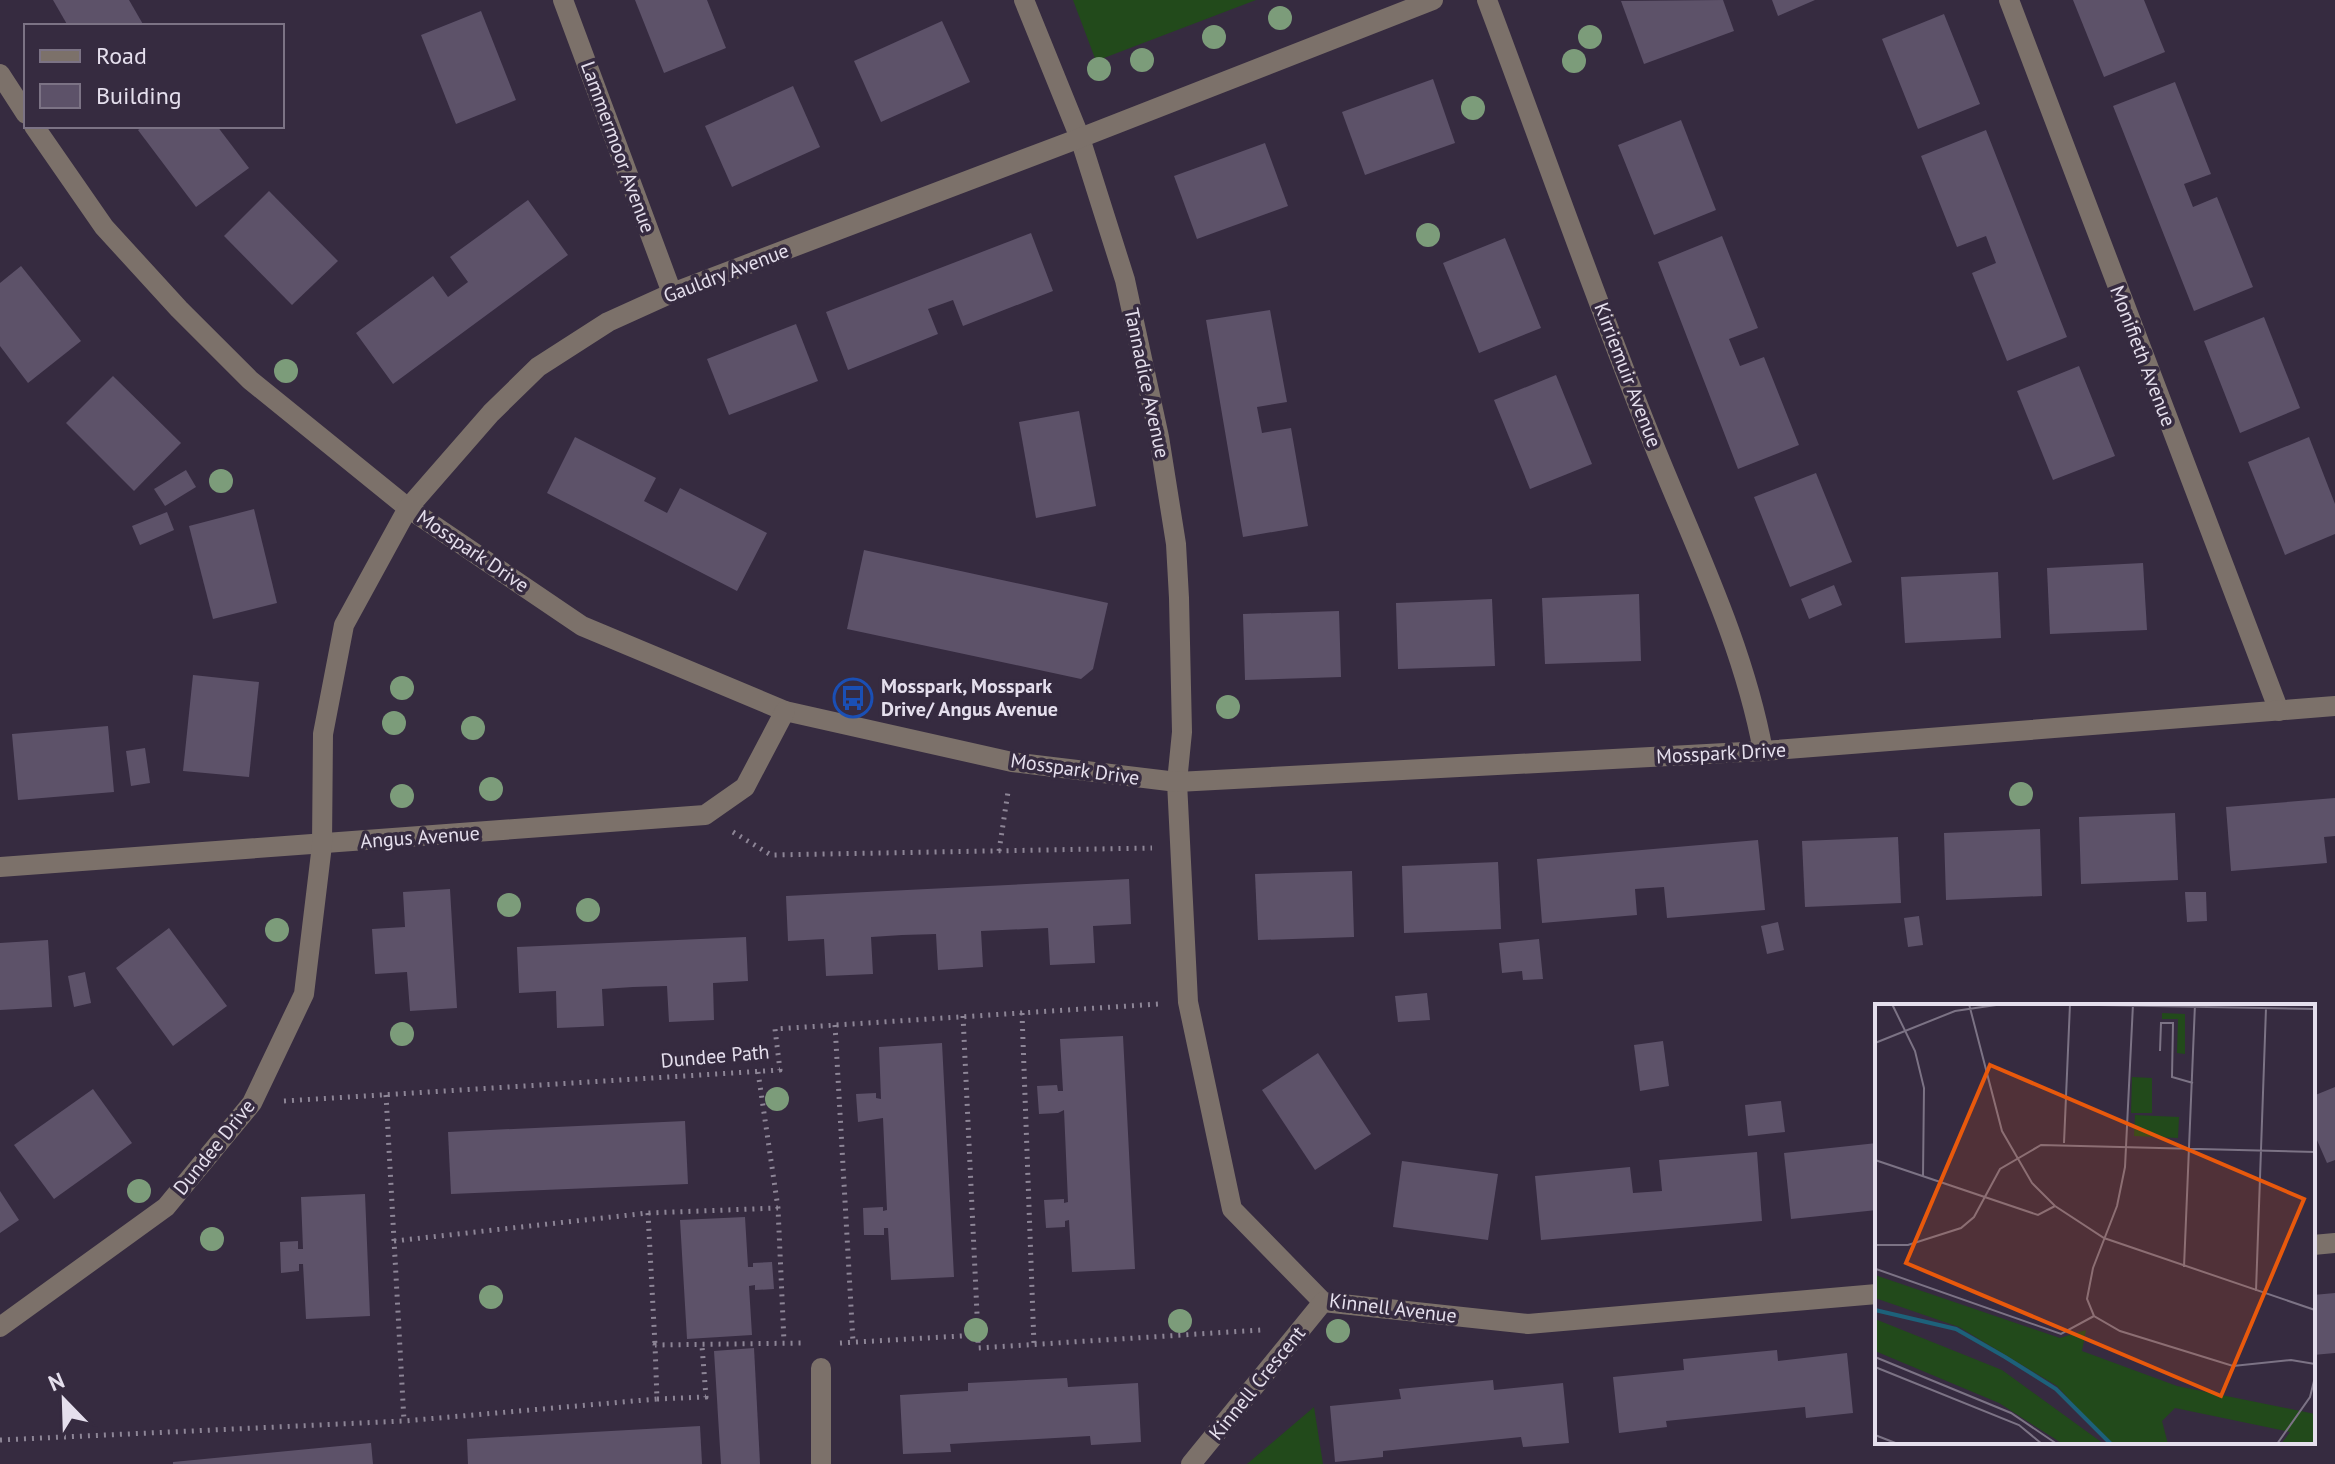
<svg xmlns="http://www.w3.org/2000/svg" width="2335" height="1464" font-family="'PT Sans',sans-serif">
  <rect width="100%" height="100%" fill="#362b40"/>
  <g fill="#224a1b">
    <polygon points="1073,0 1256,0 1096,61"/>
    <polygon points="1314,1407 1323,1464 1247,1464"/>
  </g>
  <g fill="#5d5269">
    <polygon points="53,0 129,0 144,26 68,26"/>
    <polygon points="635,0 707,0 726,48 664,73"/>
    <polygon points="1723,0 1734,31 1644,64 1621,1"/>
    <polygon points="1772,0 1815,0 1778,16"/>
    <polygon points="2073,0 2144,0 2165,52 2104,77"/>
    <polygon points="481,11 516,100 456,124 421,35"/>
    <polygon points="1944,14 1980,104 1918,129 1882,39"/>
    <polygon points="942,21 970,82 881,122 854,61"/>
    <polygon points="1433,79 1455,143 1365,175 1342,112"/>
    <polygon points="2175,82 2211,174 2184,184 2193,207 2217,197 2253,287 2194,311 2113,106"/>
    <polygon points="793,86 820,147 732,187 705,126"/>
    <polygon points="1681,120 1716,210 1654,235 1618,145"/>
    <polygon points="144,126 217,126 249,168 196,207 138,130"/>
    <polygon points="1986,130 2067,337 2007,361 1972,273 1996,263 1986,236 1957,247 1921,156"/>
    <polygon points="1265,143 1288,206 1197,239 1174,176"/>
    <polygon points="269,191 338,261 292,305 224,236"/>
    <polygon points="528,200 568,255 393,384 356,333 433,276 448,297 468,282 450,257"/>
    <polygon points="1031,233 1053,291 963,326 953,300 928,309 938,334 848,370 826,312"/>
    <polygon points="1722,236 1758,328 1729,339 1740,366 1764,357 1799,445 1738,469 1658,262"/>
    <polygon points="1505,238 1541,328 1479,353 1443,263"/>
    <polygon points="21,266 81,341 28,383 0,346 0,283"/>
    <polygon points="1270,310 1287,402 1257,407 1262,433 1291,428 1308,526 1243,537 1206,320"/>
    <polygon points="2264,317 2300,408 2240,433 2204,341"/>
    <polygon points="796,324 818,381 729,415 707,359"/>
    <polygon points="2079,366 2115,456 2053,480 2017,391"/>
    <polygon points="1556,375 1592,464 1530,489 1494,400"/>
    <polygon points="113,376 181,443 134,491 66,423"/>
    <polygon points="1079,411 1096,506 1036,518 1019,422"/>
    <polygon points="575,437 656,478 644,501 667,513 680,488 767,533 737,591 547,493"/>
    <polygon points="2309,437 2335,504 2335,534 2285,555 2248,462"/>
    <polygon points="186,470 196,487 165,506 154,489"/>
    <polygon points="1816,473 1852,562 1790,587 1754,497"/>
    <polygon points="254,509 277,603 213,619 189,526"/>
    <polygon points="167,512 174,530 140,545 132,526"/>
    <polygon points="864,550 1108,603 1093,669 1081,679 847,629"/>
    <polygon points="2143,563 2147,630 2050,634 2047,568"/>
    <polygon points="1998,572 2001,638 1905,643 1901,577"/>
    <polygon points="1834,585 1842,605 1809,619 1801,599"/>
    <polygon points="1639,594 1641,661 1545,664 1542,598"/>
    <polygon points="1492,599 1495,666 1398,669 1396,603"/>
    <polygon points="1339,611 1341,677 1245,680 1243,614"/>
    <polygon points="193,675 259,682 249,777 183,771"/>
    <polygon points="108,726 114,792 18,800 12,734"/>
    <polygon points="145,748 150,783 131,786 126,751"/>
    <polygon points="2335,798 2335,836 2324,837 2327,863 2231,871 2226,807"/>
    <polygon points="2175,813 2178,880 2081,884 2079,817"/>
    <polygon points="2040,829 2042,896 1946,900 1944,833"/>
    <polygon points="1898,837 1901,903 1805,907 1802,841"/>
    <polygon points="1758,840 1765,910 1667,918 1664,887 1635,889 1637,915 1542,923 1537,859"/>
    <polygon points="1498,862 1501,929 1404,933 1402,866"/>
    <polygon points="1352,871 1354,937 1258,940 1255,874"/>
    <polygon points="1129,879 1131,924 1093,926 1095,963 1050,965 1048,928 981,931 983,967 938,970 936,934 902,935 871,937 873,974 826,976 824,939 788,941 786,896"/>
    <polygon points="450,889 457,1008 410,1011 407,972 375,974 372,929 405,927 403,892"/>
    <polygon points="2185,892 2206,892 2207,921 2187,922"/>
    <polygon points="1919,916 1923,945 1908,947 1904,918"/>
    <polygon points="1778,922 1784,950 1767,954 1761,926"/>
    <polygon points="169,928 227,1006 173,1046 116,968"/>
    <polygon points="746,937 748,981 713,983 714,1020 669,1022 667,986 633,987 602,989 604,1026 557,1028 556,991 519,993 517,947"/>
    <polygon points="1539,939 1543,979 1523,980 1522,971 1502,973 1499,943"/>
    <polygon points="48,940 52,1007 0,1010 0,943"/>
    <polygon points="85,972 91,1003 74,1007 68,976"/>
    <polygon points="1427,993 1430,1020 1398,1022 1395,996"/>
    <polygon points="1123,1036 1135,1269 1072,1272 1069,1220 1065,1221 1065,1227 1046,1228 1044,1200 1064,1199 1064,1203 1068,1202 1064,1110 1058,1113 1039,1114 1037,1086 1057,1085 1058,1091 1063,1091 1060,1039"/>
    <polygon points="1663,1041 1669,1086 1640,1091 1634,1045"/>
    <polygon points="942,1043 954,1277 891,1280 888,1228 884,1228 884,1235 864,1235 863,1208 883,1207 883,1211 887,1210 883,1118 858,1122 856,1094 876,1093 876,1098 881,1099 879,1047"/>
    <polygon points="1318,1053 1371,1134 1315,1170 1262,1090"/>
    <polygon points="2335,1087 2335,1160 2327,1163 2313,1131 2313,1096"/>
    <polygon points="93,1089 132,1143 54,1199 14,1145"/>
    <polygon points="1781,1101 1785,1132 1748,1136 1745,1105"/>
    <polygon points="685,1121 688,1184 451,1194 448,1132"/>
    <polygon points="1877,1143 1877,1210 1791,1219 1784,1153"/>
    <polygon points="1757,1152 1762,1221 1541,1240 1535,1176 1630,1167 1633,1193 1662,1191 1659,1160"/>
    <polygon points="1402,1161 1498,1174 1488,1240 1393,1227"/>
    <polygon points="0,1191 19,1220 0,1233"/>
    <polygon points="365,1194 370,1316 306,1319 303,1264 299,1264 299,1271 281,1273 280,1242 298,1241 298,1249 303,1249 301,1197"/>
    <polygon points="745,1217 748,1267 753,1267 753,1263 772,1262 774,1289 755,1290 755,1285 749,1286 752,1335 687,1339 680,1220"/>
    <polygon points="2335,1293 2335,1353 2313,1355 2313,1295"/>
    <polygon points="754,1348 760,1464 721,1464 714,1351"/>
    <polygon points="1777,1350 1778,1361 1847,1353 1853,1413 1806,1418 1805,1407 1666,1421 1667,1427 1619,1433 1613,1377 1684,1370 1683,1359"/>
    <polygon points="1067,1378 1068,1387 1138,1383 1141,1442 1091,1445 1090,1436 950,1444 951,1452 903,1454 900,1395 968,1391 968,1383"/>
    <polygon points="1493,1380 1494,1390 1563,1383 1569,1443 1523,1447 1521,1437 1383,1451 1383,1457 1335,1462 1330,1406 1401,1399 1399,1389"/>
    <polygon points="700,1426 702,1464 468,1464 467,1439"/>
    <polygon points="371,1443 373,1464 173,1464 173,1462"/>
  </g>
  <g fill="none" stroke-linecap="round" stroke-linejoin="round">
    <g stroke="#8d8596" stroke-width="5" stroke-dasharray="2 6" stroke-linecap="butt">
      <polyline points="733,832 771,855 1152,848"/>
      <polyline points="999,851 1008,792"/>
      <polyline points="1022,1013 1034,1345"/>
      <polyline points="963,1016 978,1335"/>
      <polyline points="835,1025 853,1342"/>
      <polyline points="758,1072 778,1208 784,1342"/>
      <polyline points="386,1095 404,1421"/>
      <polyline points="284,1101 780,1070 775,1029 1159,1004"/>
      <polyline points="648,1213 655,1345"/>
      <polyline points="394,1241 648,1213 778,1208"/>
      <polyline points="840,1343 978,1335 978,1348 1261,1330"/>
      <polyline points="657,1399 706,1397 702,1346"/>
      <polyline points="0,1440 404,1421 657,1399 655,1345 803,1343"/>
    </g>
    <g stroke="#7c716a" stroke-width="20">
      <polyline points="563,0 672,293"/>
      <polyline points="1024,0 1080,138 1125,280 1159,437 1176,544 1179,598 1182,732 1177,782 1188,1002 1232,1209 1323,1302 1528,1324 1877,1294"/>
      <path d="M1487,0C1542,146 1593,293 1651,438C1692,541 1743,642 1763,751"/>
      <polyline points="2009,0 2279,711"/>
      <polyline points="0,74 26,114"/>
      <polyline points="34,126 104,227 179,309 250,380 408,508 582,626 785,711 1012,762 1177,782 1763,751 2335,706"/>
      <polyline points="0,867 705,815 745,787 785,711"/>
      <polyline points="2313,1245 2335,1243"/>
      <polyline points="0,1327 166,1207 252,1103 304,994 322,845 323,734 344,625 408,508 491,413 538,367 608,322 672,293 1080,138 1433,0"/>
      <polyline points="821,1464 821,1368"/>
      <polyline points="1191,1464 1323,1302"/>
    </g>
  </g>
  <g fill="#7c9c7a">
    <circle cx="1280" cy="18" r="12"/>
    <circle cx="1214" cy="37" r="12"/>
    <circle cx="1590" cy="37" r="12"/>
    <circle cx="1142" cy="60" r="12"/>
    <circle cx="1574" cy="61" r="12"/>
    <circle cx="1099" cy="69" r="12"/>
    <circle cx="1473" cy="108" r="12"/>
    <circle cx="1428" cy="235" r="12"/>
    <circle cx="286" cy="371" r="12"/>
    <circle cx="221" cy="481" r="12"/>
    <circle cx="402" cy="688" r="12"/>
    <circle cx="1228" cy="707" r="12"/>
    <circle cx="394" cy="723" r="12"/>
    <circle cx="473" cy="728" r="12"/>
    <circle cx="491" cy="789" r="12"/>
    <circle cx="2021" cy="794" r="12"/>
    <circle cx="402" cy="796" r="12"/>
    <circle cx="509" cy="905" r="12"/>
    <circle cx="588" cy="910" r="12"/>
    <circle cx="277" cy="930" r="12"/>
    <circle cx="402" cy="1034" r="12"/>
    <circle cx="777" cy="1099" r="12"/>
    <circle cx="139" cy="1191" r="12"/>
    <circle cx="212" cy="1239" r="12"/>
    <circle cx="491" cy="1297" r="12"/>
    <circle cx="1180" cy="1321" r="12"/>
    <circle cx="976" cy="1330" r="12"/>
    <circle cx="1338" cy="1331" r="12"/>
  </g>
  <defs>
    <g id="bus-ring" transform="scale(2)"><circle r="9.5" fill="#362b40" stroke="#1a4fb4" stroke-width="1.5"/><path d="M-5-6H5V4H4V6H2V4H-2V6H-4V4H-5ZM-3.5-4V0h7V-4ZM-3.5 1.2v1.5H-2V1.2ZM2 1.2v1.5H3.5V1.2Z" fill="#1a4fb4"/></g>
  </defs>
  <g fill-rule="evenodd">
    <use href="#bus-ring" x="853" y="698"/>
  </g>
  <g text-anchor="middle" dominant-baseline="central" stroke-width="7" stroke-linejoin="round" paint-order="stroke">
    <g font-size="20" fill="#e5dfed" stroke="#362b40">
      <text transform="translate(618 147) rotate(70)">Lammermoor Avenue</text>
      <text transform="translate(726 273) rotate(-21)">Gauldry Avenue</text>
      <text transform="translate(2143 356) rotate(69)">Monifieth Avenue</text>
      <text transform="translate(1628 375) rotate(69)">Kirriemuir Avenue</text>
      <text transform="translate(1147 383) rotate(78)">Tannadice Avenue</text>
      <text transform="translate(473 551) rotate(34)">Mosspark Drive</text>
      <text transform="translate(1721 753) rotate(-3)">Mosspark Drive</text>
      <text transform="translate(1075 769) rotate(8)">Mosspark Drive</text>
      <text transform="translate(420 837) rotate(-4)">Angus Avenue</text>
      <text transform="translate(715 1056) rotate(-5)">Dundee Path</text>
      <text transform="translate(214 1147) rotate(-51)">Dundee Drive</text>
      <text transform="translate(1393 1308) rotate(7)">Kinnell Avenue</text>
      <text transform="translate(1257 1383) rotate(-51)">Kinnell Crescent</text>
    </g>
    <g font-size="20" font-weight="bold" fill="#e5dfed" stroke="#362b40" text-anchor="start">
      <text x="881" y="686">Mosspark, Mosspark<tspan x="881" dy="23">Drive/ Angus Avenue</tspan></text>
    </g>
  </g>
  <g transform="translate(1875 1004)">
    <rect width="440" height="440" fill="#362b40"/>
    <path d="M287,9L310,10V50L302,49L303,15H287ZM257,73L277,74V109H256ZM260,111L304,113L303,134L259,132ZM0,271L185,334L211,326L207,347L302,382L440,410V440H406L415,428L300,404L287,417L293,440H235L182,382L84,323L0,294ZM0,315L127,366L229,440H188L124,399L0,347Z" fill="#224a1b"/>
    <path fill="none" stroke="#1d617a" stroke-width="4" d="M0,306L81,325L130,353L181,385L236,440"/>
    <path fill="none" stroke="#7c7385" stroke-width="2" d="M17,0L40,47L49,84L48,172M94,0L127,127L157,179L180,202L229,234L440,306M170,0L440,5M258,0L250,163L242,202L218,264L212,295L219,312L245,327L358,362L416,356L440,360M0,39L80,7L128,0M285,47L286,19H298L297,73L318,79M189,139L195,0M0,156L163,211L180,202M0,241H33L86,224L99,213L125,165L166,141L440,148M309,263L320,0M1,265L186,330L219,312M381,287L391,4M0,353L136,409L182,440M0,363L144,421L167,440M0,431L23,440M402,440L435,393L440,373"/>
    <path fill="#e8590c" fill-opacity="0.15" stroke="#e8590c" stroke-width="4" d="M115,61L429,195L346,392L31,259Z"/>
    <rect width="440" height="440" fill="none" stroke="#e5dfed" stroke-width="4"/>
  </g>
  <rect x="24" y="24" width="260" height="104" fill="#362b40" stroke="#7c7385" stroke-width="2"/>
  <rect x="40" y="50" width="40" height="12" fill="#7c716a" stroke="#7c7385" stroke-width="2"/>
  <text x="96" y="64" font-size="24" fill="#e5dfed">Road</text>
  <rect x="40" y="84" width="40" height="24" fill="#5d5269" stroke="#7c7385" stroke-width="2"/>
  <text x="96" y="104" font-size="24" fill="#e5dfed">Building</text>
  <g transform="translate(64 1400) rotate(337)" stroke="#362b40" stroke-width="6" paint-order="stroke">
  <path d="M0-6L14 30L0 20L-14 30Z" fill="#e5dfed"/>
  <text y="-12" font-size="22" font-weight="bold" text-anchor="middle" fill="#e5dfed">N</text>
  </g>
</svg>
